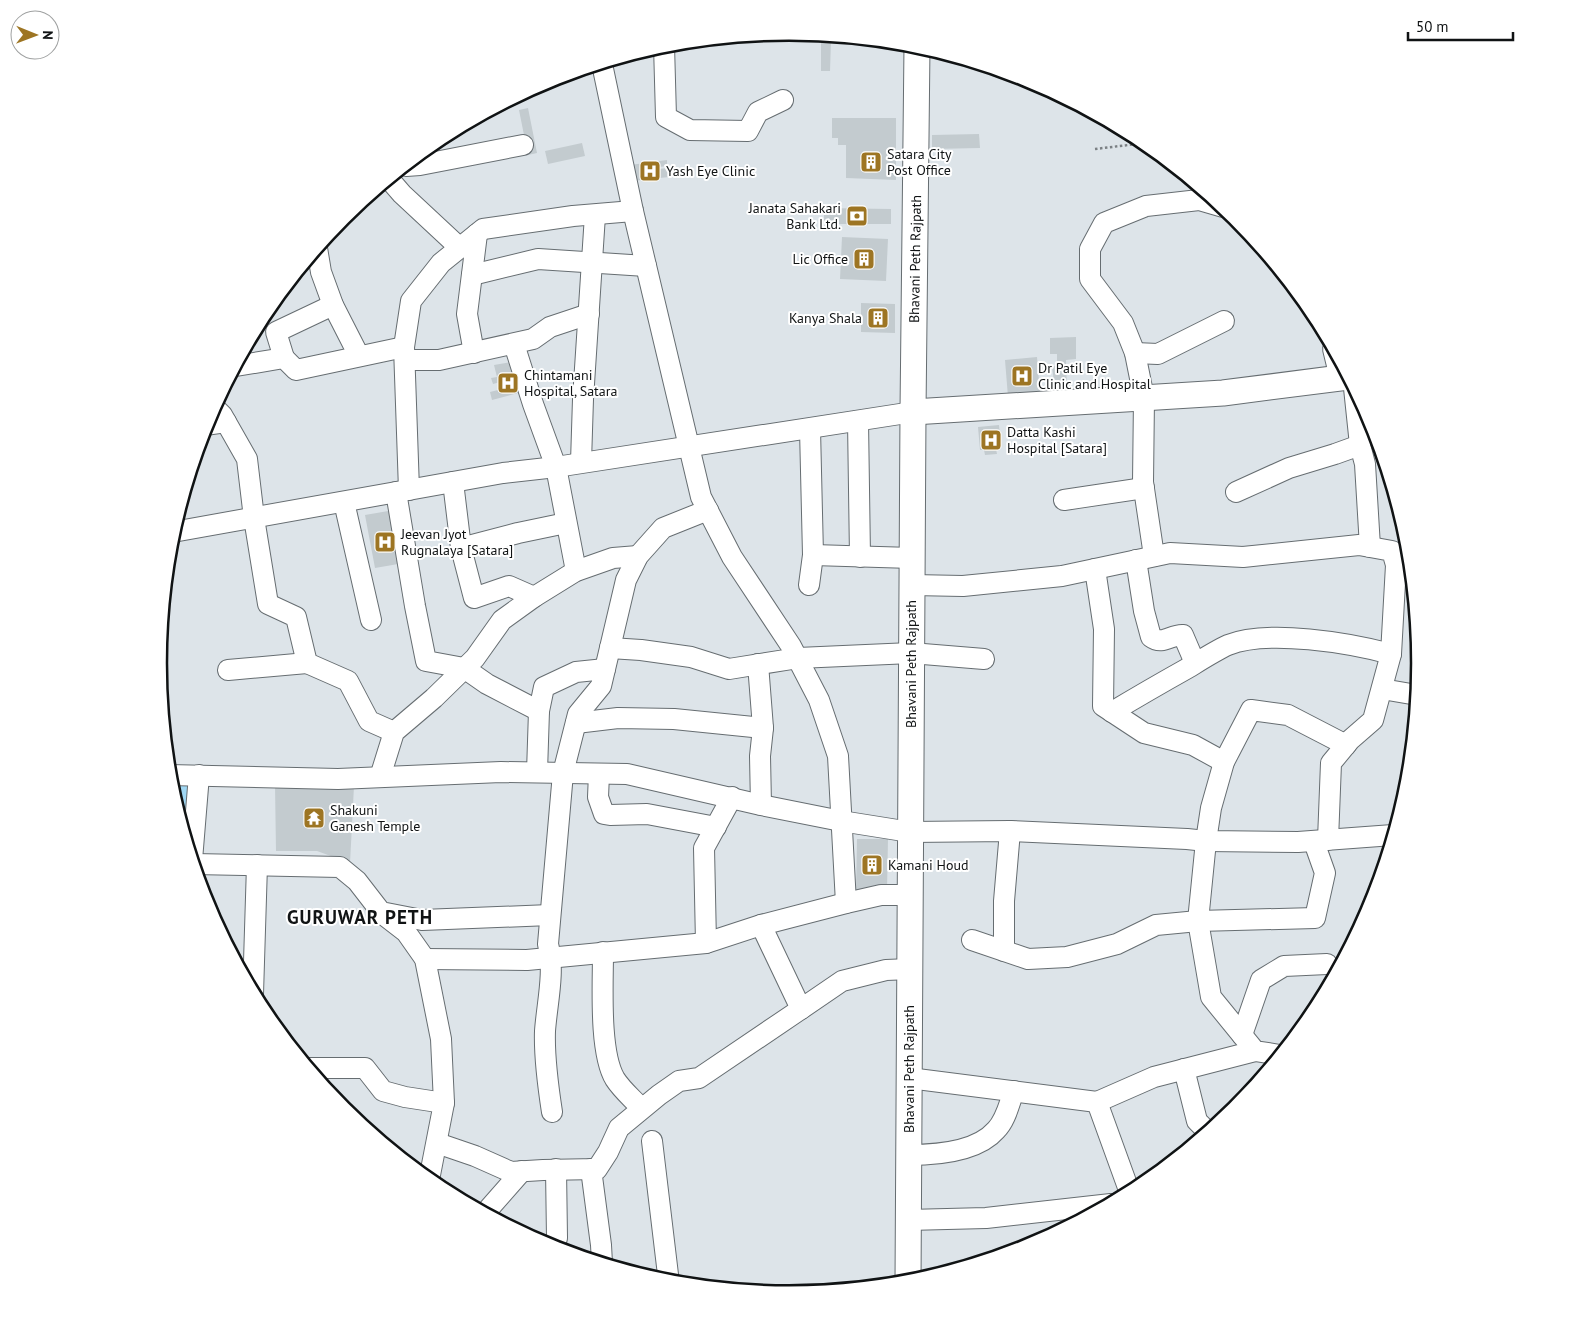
<svg xmlns="http://www.w3.org/2000/svg" width="1578" height="1327" font-family="'PT Sans',sans-serif">
  <rect width="100%" height="100%" fill="#dde4e9"/>
  <polygon fill="#a0d7f3" points="169,777 198,777 192,860 170,786"/>
  <g fill="#c3cbcf">
    <polygon points="821,39 831,39 830,71 821,71"/>
    <polygon points="528,108 537,153 528,155 519,110"/>
    <polygon points="832,118 896,118 896,180 846,178 846,145 838,145 838,138 832,138"/>
    <polygon points="979,134 980,148 932,149 932,135"/>
    <polygon points="582,143 585,156 548,164 545,151"/>
    <polygon points="667,160 667,166 659,167 659,169 668,168 669,177 632,181 630,165"/>
    <polygon points="824,208 891,209 891,224 824,224"/>
    <polygon points="842,237 888,239 886,281 840,279"/>
    <polygon points="861,303 895,304 895,333 861,332"/>
    <polygon points="1076,337 1076,359 1066,360 1067,391 1055,391 1052,366 1057,366 1057,354 1050,354 1050,338"/>
    <polygon points="1037,357 1040,394 1008,397 1005,360"/>
    <polygon points="511,362 518,393 492,400 490,392 498,390 498,392 502,391 500,382 493,384 491,378 497,377 494,365"/>
    <polygon points="999,425 1001,449 996,449 997,454 985,455 984,450 980,450 978,427"/>
    <polygon points="394,510 404,563 375,568 365,515"/>
    <polygon points="275,785 354,786 350,863 317,851 276,851"/>
    <polygon points="857,839 888,839 887,891 856,891"/>
  </g>
  <g fill="none" stroke-linecap="round" stroke-linejoin="round">
    <g stroke="#666d71" stroke-width="22">
      <g id="minor">
        <polyline points="664,45 666,117 690,130 748,131 758,112 783,100"/>
        <polyline points="602,64 633,211 701,497 732,557 791,646 819,700 838,756 846,903"/>
        <polyline points="406,166 420,165 523,145"/>
        <polyline points="389,179 402,194 460,248"/>
        <polyline points="317,248 321,272 333,305 359,356"/>
        <polyline points="472,275 538,259 646,266"/>
        <polyline points="514,344 533,404 556,467 576,571"/>
        <polyline points="1333,349 1340,378"/>
        <polyline points="474,353 467,314 477,234"/>
        <polyline points="1135,353 1158,354 1224,321"/>
        <polyline points="284,358 276,332 333,305"/>
        <polyline points="405,360 439,360 533,339 550,327 589,314"/>
        <polyline points="236,366 284,358 296,370 404,347"/>
        <polyline points="1354,388 1360,445 1365,464 1370,547"/>
        <polyline points="214,407 222,415 247,459 254,518 268,604 296,617 307,663 348,681 369,721 394,732"/>
        <polyline points="858,421 860,557"/>
        <polyline points="205,425 226,422"/>
        <polyline points="581,462 583,399 595,215"/>
        <polyline points="453,482 461,548 474,598 509,586 534,597"/>
        <polyline points="409,490 404,347 411,301 441,263 483,229 573,216 633,211"/>
        <polyline points="396,492 415,606 426,661 464,668 487,684 539,711"/>
        <polyline points="1236,492 1289,468 1335,454 1360,445"/>
        <polyline points="1064,500 1144,488"/>
        <polyline points="344,502 371,620"/>
        <polyline points="173,532 503,473 556,467 913,412"/>
        <polyline points="461,548 518,533 566,523"/>
        <polyline points="813,555 912,558"/>
        <polyline points="1154,556 1143,482 1144,398 1135,353 1123,323 1090,279 1090,249 1104,223 1146,206 1199,200 1223,207"/>
        <path d="M1136,560L1144,611L1151,637C1163,646 1171,634 1183,635L1195,663"/>
        <polyline points="1095,569 1104,629 1103,706 1144,733 1193,745 1224,762"/>
        <polyline points="809,585 813,555 810,429"/>
        <polyline points="912,585 963,586 1062,576 1170,553 1243,557 1359,545 1392,551 1396,565 1391,654 1373,720 1350,740 1331,763 1328,840"/>
        <polyline points="610,648 641,650 691,657 729,669 798,658 911,653 984,659"/>
        <polyline points="758,664 763,728 760,756 761,805"/>
        <polyline points="228,670 307,663"/>
        <polyline points="1382,689 1417,695"/>
        <path d="M1112,712C1137,697 1163,682 1188,668C1201,660 1215,651 1228,645C1268,629 1350,643 1391,654"/>
        <polyline points="576,723 618,718 674,719 763,728"/>
        <polyline points="537,772 539,711 544,687 576,672 605,669"/>
        <polyline points="599,774 598,797 604,814 610,815 647,814 716,827"/>
        <polyline points="169,775 338,779 501,772 627,774 761,805 841,821 910,832 1010,831 1187,839 1206,841 1298,842 1393,835"/>
        <polyline points="380,777 394,732 434,698 475,658 502,620 534,597 576,571 613,558 638,556"/>
        <polyline points="192,860 199,775"/>
        <polyline points="194,864 340,867 357,881 381,912 422,920 550,915"/>
        <polyline points="384,915 406,932 425,959 441,1039 444,1103 429,1180"/>
        <polyline points="761,925 801,1009 842,981 886,970 910,969"/>
        <polyline points="972,940 1028,959 1067,957 1117,944 1156,925 1198,921 1315,918 1325,873 1314,842"/>
        <polyline points="706,943 704,848 732,797"/>
        <polyline points="1004,951 1004,901 1010,831"/>
        <path d="M603,952C603,985 599,1052 615,1079C622,1090 633,1099 641,1108"/>
        <polyline points="425,959 527,960 706,943 761,925 846,903 881,895 910,895"/>
        <polyline points="253,994 257,865"/>
        <polyline points="1242,1035 1261,980 1284,966 1327,964"/>
        <polyline points="1280,1055 1255,1051 1211,997 1198,921 1206,841 1211,808 1224,762 1251,710 1288,715 1346,745"/>
        <polyline points="309,1068 365,1068 383,1091 405,1097 444,1103"/>
        <polyline points="1184,1069 1197,1121 1204,1128 1209,1131"/>
        <polyline points="909,1078 1097,1102 1130,1193"/>
        <polyline points="1097,1102 1154,1077 1255,1051"/>
        <path d="M552,1112C548,1086 544,1058 545,1031C547,1003 555,972 548,944L563,773L578,714L601,686L626,580L638,556L663,528L708,510"/>
        <polyline points="652,1141 669,1283"/>
        <polyline points="437,1143 475,1156 511,1172 543,1170 597,1169 608,1152 619,1128 659,1095 679,1081 699,1078 801,1009"/>
        <path d="M908,1155C935,1155 977,1152 996,1130C1006,1120 1009,1104 1014,1091"/>
        <polyline points="591,1169 601,1245 602,1263"/>
        <polyline points="485,1213 522,1171"/>
        <polyline points="908,1220 986,1218 1111,1204"/>
        <polyline points="554,1248 557,1238 556,1169"/>
      </g>
    </g>
    <g stroke="#666d71" stroke-width="27">
      <g id="major">
        <polyline points="913,412 1223,393 1348,377"/>
        <polyline points="908,1283 913,412 917,46"/>
      </g>
    </g>
    <g stroke="#7b8084" stroke-width="2.5" stroke-dasharray="2.5 2.5" stroke-linecap="butt">
      <polyline points="1095,149 1145,143"/>
      <polyline points="1185,177 1186,185"/>
    </g>
    <use href="#minor" stroke="#fff" stroke-width="20"/>
    <use href="#major" stroke="#fff" stroke-width="25"/>
  </g>
  <defs>
    <g id="building-square" transform="scale(1.125)"><rect x="-9" y="-9" width="18" height="18" rx="4" fill="#9d7523" stroke="#fff"/><path d="M-4-6H4V6H1V3H-1V6H-4ZM-2.5-4.3h1.7v1.8h-1.7ZM.8-4.3h1.7v1.8H.8ZM-2.5-1h1.7V.8h-1.7ZM.8-1h1.7V.8H.8Z" fill="#fff"/></g>
    <g id="hospital-square" transform="scale(1.125)"><rect x="-9" y="-9" width="18" height="18" rx="4" fill="#9d7523" stroke="#fff"/><path d="M-5-5h3v3.5h4V-5h3V5h-3V1.5h-4V5h-3Z" fill="#fff"/></g>
    <g id="bank-square" transform="scale(1.125)"><rect x="-9" y="-9" width="18" height="18" rx="4" fill="#9d7523" stroke="#fff"/><path d="M-6-4H6V4H-6ZM0-2.3a2.3 2.3 0 1 0 0 4.6a2.3 2.3 0 1 0 0-4.6Z" fill="#fff"/></g>
    <g id="temple-square" transform="scale(1.125)"><rect x="-9" y="-9" width="18" height="18" rx="4" fill="#9d7523" stroke="#fff"/><path d="M0-6L5-2H3V0L6.5 2.5H4V6H1.5V3h-3V6H-4V2.5H-6.5L-3 0V-2H-5Z" fill="#fff"/></g>
  </defs>
  <g fill-rule="evenodd">
    <use href="#building-square" x="871" y="162"/>
    <use href="#hospital-square" x="650" y="171"/>
    <use href="#bank-square" x="857" y="216"/>
    <use href="#building-square" x="864" y="259"/>
    <use href="#building-square" x="878" y="318"/>
    <use href="#hospital-square" x="1022" y="376"/>
    <use href="#hospital-square" x="508" y="383"/>
    <use href="#hospital-square" x="991" y="440"/>
    <use href="#hospital-square" x="385" y="542"/>
    <use href="#temple-square" x="314" y="818"/>
    <use href="#building-square" x="872" y="865"/>
  </g>
  <g text-anchor="middle" dominant-baseline="central" stroke-width="4" stroke-linejoin="round" paint-order="stroke">
    <g font-size="14" fill="#101314" stroke="#fff" text-anchor="start">
      <text x="887" y="154">Satara City<tspan x="887" dy="16">Post Office</tspan></text>
      <text x="666" y="171">Yash Eye Clinic</text>
      <text x="841" y="208" text-anchor="end">Janata Sahakari<tspan x="841" dy="16">Bank Ltd.</tspan></text>
      <text x="848" y="259" text-anchor="end">Lic Office</text>
      <text x="862" y="318" text-anchor="end">Kanya Shala</text>
      <text x="1038" y="368">Dr Patil Eye<tspan x="1038" dy="16">Clinic and Hospital</tspan></text>
      <text x="524" y="375">Chintamani<tspan x="524" dy="16">Hospital, Satara</tspan></text>
      <text x="1007" y="432">Datta Kashi<tspan x="1007" dy="16">Hospital [Satara]</tspan></text>
      <text x="401" y="534">Jeevan Jyot<tspan x="401" dy="16">Rugnalaya [Satara]</tspan></text>
      <text x="330" y="810">Shakuni<tspan x="330" dy="16">Ganesh Temple</tspan></text>
      <text x="888" y="865">Kamani Houd</text>
    </g>
    <g font-size="14" fill="#101314" stroke="#fff">
      <text transform="translate(915 259) rotate(-89)">Bhavani Peth Rajpath</text>
      <text transform="translate(911 664) rotate(-90)">Bhavani Peth Rajpath</text>
      <text transform="translate(909 1069) rotate(-90)">Bhavani Peth Rajpath</text>
    </g>
    <g font-size="19" font-weight="bold" letter-spacing="1" fill="#101314" stroke="#fff">
      <text x="360" y="917">GURUWAR PETH</text>
    </g>
  </g>
  <path d="M0 0H1578V1327H0ZM167 663a622 622 0 1 1 1244 0a622 622 0 1 1-1244 0Z" fill="#fff" fill-rule="evenodd"/>
  <path fill="none" stroke="#101314" stroke-width="2.5" d="M167 663a622 622 0 1 1 1244 0a622 622 0 1 1-1244 0Z"/>
  <g transform="translate(35 35) rotate(91)"><circle r="24" fill="#ffffff" stroke="#9fa1a1"/>
  <path d="M0-4L9 19L0 12L-9 19Z" fill="#9d7523"/>
  <text y="-8" font-size="14" font-weight="bold" text-anchor="middle" fill="#101314">N</text>
  </g>
  <path d="M1408 32v8h105v-8" fill="none" stroke="#101314" stroke-width="2.5"/>
  <text x="1416" y="32" font-size="15" fill="#101314" stroke="#ffffff" stroke-width="4" paint-order="stroke">50 m</text>
</svg>
